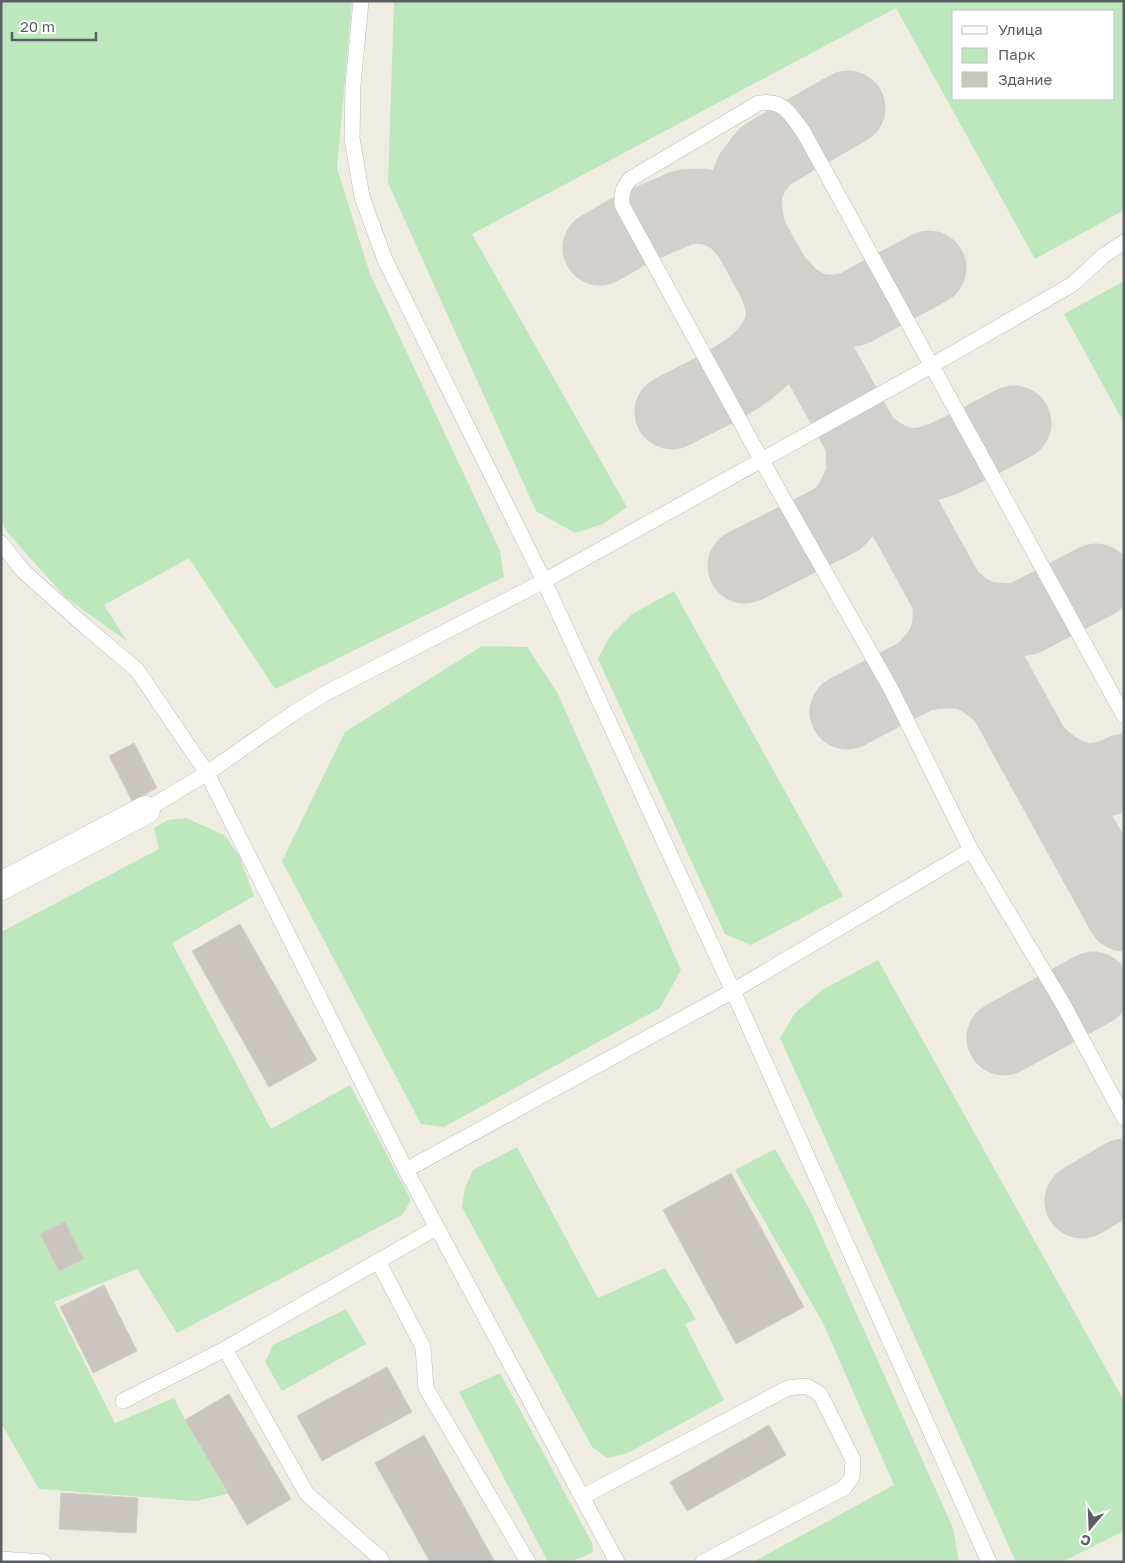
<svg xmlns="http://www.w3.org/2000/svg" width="1125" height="1563" font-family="'Golos Text',sans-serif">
  <rect width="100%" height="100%" fill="#efece2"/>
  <g fill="#bde8bd" fill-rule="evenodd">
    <polygon points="1,1 352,1 337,168 370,274 500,551 504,577 275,689 189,558 104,605 127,641 66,598 7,532 1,520"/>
    <path d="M394,1H1124V210L1035,259L896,8L472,234L627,507L603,524L575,533L536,511L388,183ZM1114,11V99H954V11Z"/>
    <polygon points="1124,281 1124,423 1064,314"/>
    <polygon points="674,591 843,896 751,945 725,934 598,659 610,636 632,614"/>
    <polygon points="482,646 527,647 557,692 681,970 660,1008 444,1127 421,1124 282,861 345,732"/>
    <polygon points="186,818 224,835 239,855 254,896 172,943 271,1129 350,1085 411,1200 402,1215 177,1333 137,1269 54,1302 115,1423 174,1398 185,1420 228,1494 196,1501 39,1489 1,1423 1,932 159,849 154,828 168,820"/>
    <polygon points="878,960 1124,1401 1124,1531 1062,1562 1016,1562 780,1038 795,1013 822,990"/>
    <polygon points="517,1147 598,1298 665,1268 696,1319 685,1324 724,1400 628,1453 607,1458 592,1447 462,1207 465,1188 473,1170"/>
    <polygon points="775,1149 810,1210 953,1528 959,1562 753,1562 894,1485 823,1323 735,1170"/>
    <polygon points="346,1309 366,1344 282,1391 265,1362 273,1345"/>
    <path d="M500,1373L592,1543L593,1552C576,1561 568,1562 548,1562L459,1392Z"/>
  </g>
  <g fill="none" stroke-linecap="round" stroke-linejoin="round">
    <g stroke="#d2d0cc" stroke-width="75">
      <polyline points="749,234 1124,914"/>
      <polyline points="600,248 635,228 684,207 701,206 719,210 735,219 749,234 744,206 745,190 752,173 765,156 804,133 848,108"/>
      <path d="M672,412C710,391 776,368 783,319C785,306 779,293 776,281L793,299L808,308L822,312H837L853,309L929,268"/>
      <path d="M745,566L838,519L851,504L864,476L863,441C899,473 921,471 962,450C980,441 997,432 1014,423"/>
      <path d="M1004,697C973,669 961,667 920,674C947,648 953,634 949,596L967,611L984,619L1009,621L1025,618L1096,581"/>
      <polyline points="847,712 920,674"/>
      <path d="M1034,751C1061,777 1088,791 1124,771"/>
      <polyline points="1004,1038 1093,989"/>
      <polyline points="1082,1201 1124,1176"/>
    </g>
  </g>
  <g fill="#cac6bf" stroke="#d4cec0">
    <polygon points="134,743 157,788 132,801 109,756"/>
    <polygon points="240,924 317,1060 269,1087 192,951"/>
    <polygon points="731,1173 804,1307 736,1344 663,1210"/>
    <polygon points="65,1222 84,1259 59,1271 40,1234"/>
    <polygon points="104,1285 137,1351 93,1373 60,1307"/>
    <polygon points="387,1367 412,1412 322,1461 297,1416"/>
    <polygon points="229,1394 291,1499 247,1525 185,1420"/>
    <polygon points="769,1425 786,1455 687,1511 670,1482"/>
    <polygon points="424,1435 495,1562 430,1562 375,1463"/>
    <polygon points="61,1493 138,1498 136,1533 59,1529"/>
  </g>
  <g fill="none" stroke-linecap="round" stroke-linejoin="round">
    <g stroke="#b8bbc0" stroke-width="16">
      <g id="service">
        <polyline points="361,1 353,85 352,138 362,197 385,260 544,581 733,991 971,850"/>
        <polyline points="1,543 23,571 86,627 137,670 207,773 406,1170 617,1562"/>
        <path d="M1124,716L804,133C790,114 785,100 759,103L630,179C623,188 621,194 622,205L762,461L891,689L971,850L1063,1004L1124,1118"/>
        <polyline points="146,810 207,773 295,712 326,693 544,581 931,366 1073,284 1103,256 1124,242"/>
        <polyline points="406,1170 733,991 989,1562"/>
        <polyline points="378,1261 423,1347 426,1388 528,1562"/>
        <polyline points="123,1401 225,1349"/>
        <polyline points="582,1497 788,1388 806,1386 820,1394 853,1460 852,1477 844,1488 703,1562"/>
        <polyline points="1,1559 43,1562"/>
        <polyline points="382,1562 380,1558 307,1494 225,1349 436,1228"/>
      </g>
    </g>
    <g stroke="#b8bbc0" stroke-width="29">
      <polyline id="minor" points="1,886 146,810"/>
    </g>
    <use href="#service" stroke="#fff" stroke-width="15"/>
    <use href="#minor" stroke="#fff" stroke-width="28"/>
  </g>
  <rect width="1125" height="1563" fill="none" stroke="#5b5f64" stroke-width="5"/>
  <rect x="952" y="10" width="162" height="90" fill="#ffffff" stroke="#bdbfc1"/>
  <rect x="962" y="26" width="25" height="8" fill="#ffffff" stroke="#bdbfc1"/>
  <text x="998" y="35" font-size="15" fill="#5b5f64">Улица</text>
  <rect x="962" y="48" width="25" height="15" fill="#bde8bd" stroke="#bdbfc1"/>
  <text x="998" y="60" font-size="15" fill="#5b5f64">Парк</text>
  <rect x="962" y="72" width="25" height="15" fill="#cac6bf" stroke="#bdbfc1"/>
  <text x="998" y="85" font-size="15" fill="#5b5f64">Здание</text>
  <g transform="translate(1090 1528) rotate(199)" stroke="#ffffff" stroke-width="4" paint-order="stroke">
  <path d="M0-4L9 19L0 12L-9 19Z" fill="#5b5f64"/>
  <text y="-8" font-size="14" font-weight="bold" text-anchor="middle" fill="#5b5f64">С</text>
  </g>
  <path d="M12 32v8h84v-8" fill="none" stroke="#5b5f64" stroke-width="2.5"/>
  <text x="20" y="32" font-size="15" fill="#5b5f64" stroke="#ffffff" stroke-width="4" paint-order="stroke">20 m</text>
</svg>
